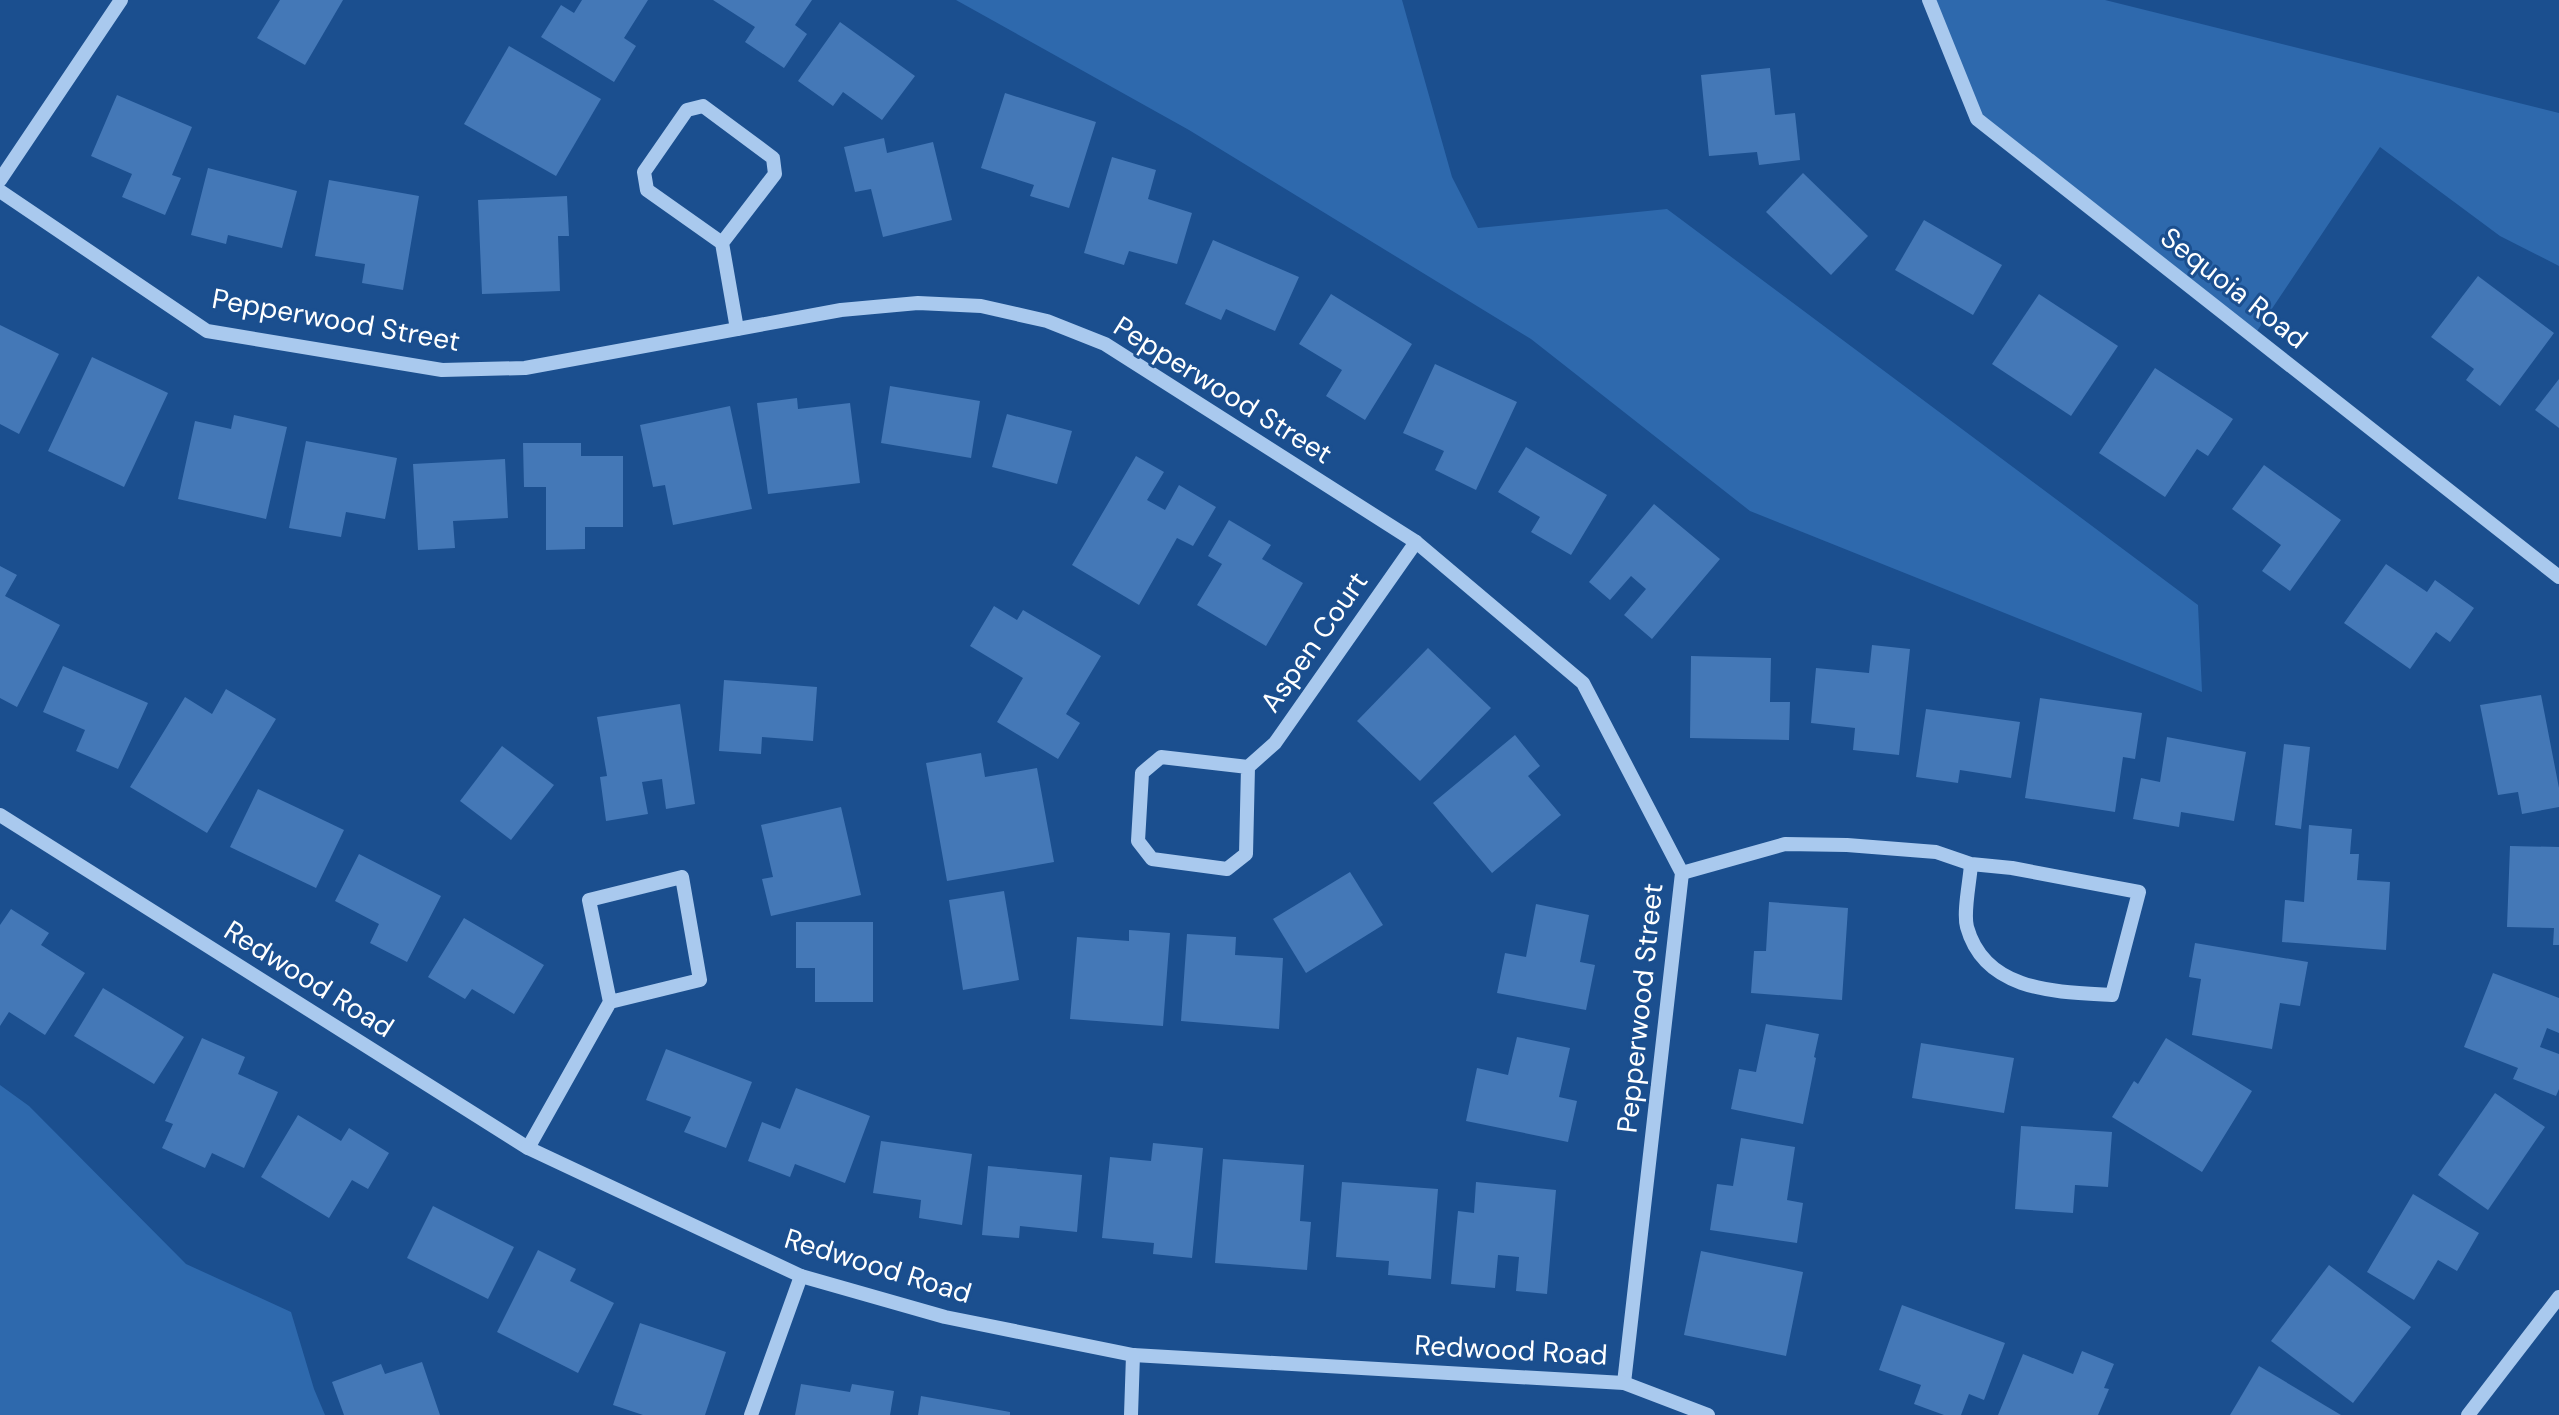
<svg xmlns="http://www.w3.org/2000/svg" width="2559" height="1415" font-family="'DM Sans',sans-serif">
  <rect width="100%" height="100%" fill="#1b4f8f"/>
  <g fill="#2e69ad">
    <polygon points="956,0 1402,0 1452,177 1478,228 1667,209 2198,605 2202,692 1750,511 1531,339 1189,130"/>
    <polygon points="1929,0 2105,0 2559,113 2559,266 2500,236 2380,147 2253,337 1977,119"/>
    <polygon points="0,1085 29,1106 186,1264 291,1312 314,1389 325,1415 0,1415"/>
  </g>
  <g fill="#4478b7">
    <polygon points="280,0 343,0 305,65 257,38"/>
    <polygon points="582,0 648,0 624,38 636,46 614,82 541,37 561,5 574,13"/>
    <polygon points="713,0 812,0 795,25 807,34 784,68 745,42 755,27"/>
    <polygon points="840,22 915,76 882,120 843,92 833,106 798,81"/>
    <polygon points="509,46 601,99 556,176 464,124"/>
    <polygon points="1770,68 1775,115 1795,113 1800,160 1759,165 1757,152 1709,156 1701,75"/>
    <polygon points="1005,93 1096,122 1069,208 1030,196 1034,185 981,168"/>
    <polygon points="117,95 192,127 172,175 181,178 165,215 122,197 132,174 91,156"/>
    <polygon points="884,138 887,153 933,142 952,220 883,237 871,189 855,192 844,147"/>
    <polygon points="1112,157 1156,170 1148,199 1192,213 1177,264 1129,251 1124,265 1084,253"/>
    <polygon points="208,168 297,191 282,248 228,235 226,244 191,235"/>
    <polygon points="1803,173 1868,236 1831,275 1766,212"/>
    <polygon points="329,180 419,196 403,290 362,283 365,264 315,256"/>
    <polygon points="567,196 569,236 558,236 560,291 482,294 478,200"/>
    <polygon points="1924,220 2002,265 1973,315 1895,270"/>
    <polygon points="1213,240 1299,277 1275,331 1226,309 1221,320 1185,304"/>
    <polygon points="2478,276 2554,333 2500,406 2466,380 2474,369 2431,337"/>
    <polygon points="1331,294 1412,344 1365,420 1326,396 1342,370 1299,344"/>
    <polygon points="2039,294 2118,346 2071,416 1992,364"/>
    <polygon points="0,325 59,354 19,434 0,424"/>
    <polygon points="92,357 168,393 124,487 48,451"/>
    <polygon points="1435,364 1517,402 1476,490 1435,470 1444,451 1403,433"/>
    <polygon points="2155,368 2233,419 2208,456 2197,449 2165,497 2099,453"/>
    <polygon points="2559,379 2559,428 2535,410"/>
    <polygon points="890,386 980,401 971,458 881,443"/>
    <polygon points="797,398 798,409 850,403 860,483 768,494 757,403"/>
    <polygon points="730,406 752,509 673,525 665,485 653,487 640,425"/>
    <polygon points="1007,414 1072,431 1057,484 992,467"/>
    <polygon points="234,415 287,427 266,519 178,499 195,421 231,429"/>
    <polygon points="306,441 397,458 385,519 346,512 341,537 289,528"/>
    <polygon points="523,443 581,443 581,456 623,456 623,527 585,527 585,549 546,550 546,487 524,487"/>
    <polygon points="1526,447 1607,495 1571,555 1531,532 1540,517 1498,492"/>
    <polygon points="1136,456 1164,472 1147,500 1165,510 1179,485 1216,507 1193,546 1177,538 1139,605 1072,565"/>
    <polygon points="505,459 508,518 453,521 455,548 418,550 413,464"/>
    <polygon points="2264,465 2341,520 2290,591 2262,571 2281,545 2232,509"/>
    <polygon points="1654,504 1720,559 1652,639 1624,615 1646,589 1631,576 1610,600 1589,582"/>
    <polygon points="1229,520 1271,545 1262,559 1303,583 1266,646 1197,605 1222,564 1208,556"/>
    <polygon points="2386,564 2427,592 2435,580 2474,608 2450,642 2436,632 2410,669 2344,623"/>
    <polygon points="0,566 17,575 5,596 60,625 17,707 0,698"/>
    <polygon points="994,606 1017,620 1023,610 1101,656 1066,714 1080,723 1058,759 997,722 1023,678 970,646"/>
    <polygon points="1872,645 1910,649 1899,755 1853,750 1855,728 1811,723 1816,668 1869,673"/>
    <polygon points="1428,648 1491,708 1420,781 1357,721"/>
    <polygon points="1691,656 1771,658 1770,702 1790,702 1789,740 1690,738"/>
    <polygon points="63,666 148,703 118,769 76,751 85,730 43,712"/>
    <polygon points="724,680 817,687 813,741 762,737 761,754 719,751"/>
    <polygon points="226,689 276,719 207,833 130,787 185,697 212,714"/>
    <polygon points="2541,695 2559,788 2559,807 2522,814 2518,792 2498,795 2480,705"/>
    <polygon points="2040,698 2142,713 2135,759 2123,757 2115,812 2025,798"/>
    <polygon points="680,704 695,804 666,809 662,779 642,782 648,814 606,821 600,777 607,776 597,717"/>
    <polygon points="1926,709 2020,722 2011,778 1960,770 1958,783 1916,777"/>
    <polygon points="1515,735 1540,766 1528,776 1561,815 1492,873 1433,803"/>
    <polygon points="2167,737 2246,752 2234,821 2181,812 2179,827 2133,819 2141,778 2160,782"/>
    <polygon points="2284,744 2310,747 2301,829 2275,825"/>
    <polygon points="502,746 554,785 511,840 460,801"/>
    <polygon points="981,753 985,777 1037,768 1054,862 947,881 926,763"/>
    <polygon points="258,789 344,830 316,888 230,847"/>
    <polygon points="841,807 861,895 771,916 762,879 773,877 761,825"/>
    <polygon points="2309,825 2352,829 2350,854 2359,854 2357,880 2390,882 2386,950 2282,942 2285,900 2304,902"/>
    <polygon points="2510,846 2559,847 2559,945 2553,945 2554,928 2507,927"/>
    <polygon points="359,854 441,896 407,962 370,943 379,924 335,901"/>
    <polygon points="1350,872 1383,925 1306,973 1273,919"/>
    <polygon points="1004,891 1019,980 963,990 949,900"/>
    <polygon points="1769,902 1848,908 1842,1000 1751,993 1754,951 1766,951"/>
    <polygon points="1536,904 1589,915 1580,962 1595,965 1586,1010 1497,993 1505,953 1526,957"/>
    <polygon points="11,909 49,933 41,945 85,973 45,1035 9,1012 0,1026 0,925"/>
    <polygon points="464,918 544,965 514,1014 472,989 465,999 428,977"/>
    <polygon points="796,922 873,922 873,1002 815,1002 815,968 796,968"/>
    <polygon points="1129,930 1170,933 1163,1026 1070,1019 1077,937 1129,941"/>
    <polygon points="1187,934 1236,937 1235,955 1283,958 1279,1029 1181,1021"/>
    <polygon points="2195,943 2308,962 2300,1006 2280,1003 2272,1049 2192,1035 2201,979 2189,977"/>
    <polygon points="2493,973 2559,998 2559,1033 2547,1028 2540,1047 2559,1054 2559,1089 2556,1096 2513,1079 2518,1068 2464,1047"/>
    <polygon points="103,988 184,1037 154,1084 74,1036"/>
    <polygon points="1766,1024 1819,1034 1814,1057 1816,1058 1803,1124 1731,1109 1739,1069 1756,1072"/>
    <polygon points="1517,1037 1570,1048 1559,1097 1577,1101 1568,1142 1466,1121 1477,1068 1508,1075"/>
    <polygon points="202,1038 245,1057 238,1074 278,1092 244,1168 212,1153 205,1168 162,1148 173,1124 165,1121"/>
    <polygon points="2166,1038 2252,1091 2202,1172 2112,1117 2134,1081 2138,1084"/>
    <polygon points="1921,1043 2014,1058 2004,1113 1912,1098"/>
    <polygon points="666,1049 752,1082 726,1148 684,1132 691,1117 646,1100"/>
    <polygon points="796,1088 870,1116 845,1183 795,1164 790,1177 748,1161 762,1122 780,1129"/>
    <polygon points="2495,1093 2545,1127 2488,1210 2438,1175"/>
    <polygon points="298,1115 341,1141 349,1128 389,1153 368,1189 352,1180 329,1218 261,1177"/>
    <polygon points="2021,1126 2112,1132 2108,1187 2075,1185 2073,1213 2015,1209"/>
    <polygon points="1741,1138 1795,1147 1787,1200 1803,1203 1797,1243 1710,1230 1717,1184 1733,1186"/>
    <polygon points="881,1141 972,1154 962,1225 919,1218 921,1200 873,1193"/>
    <polygon points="1153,1143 1203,1148 1192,1258 1153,1254 1154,1243 1102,1238 1110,1157 1151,1161"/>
    <polygon points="1223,1159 1304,1165 1300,1221 1311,1222 1307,1270 1215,1263"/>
    <polygon points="988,1166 1082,1175 1077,1232 1020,1226 1019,1238 982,1235"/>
    <polygon points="1342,1182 1438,1189 1431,1279 1388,1275 1389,1261 1336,1257"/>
    <polygon points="1476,1182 1556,1190 1547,1294 1516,1291 1519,1257 1498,1255 1495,1288 1451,1284 1458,1211 1474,1213"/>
    <polygon points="2413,1194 2479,1233 2457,1271 2438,1260 2414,1300 2367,1272"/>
    <polygon points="433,1206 514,1247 488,1299 407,1258"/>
    <polygon points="538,1250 576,1269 570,1281 614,1303 578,1373 497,1332"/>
    <polygon points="1701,1251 1803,1272 1786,1356 1684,1335"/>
    <polygon points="2329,1265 2411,1327 2353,1403 2271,1341"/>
    <polygon points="1902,1305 2005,1343 1984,1400 1969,1394 1961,1415 1944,1415 1914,1404 1921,1385 1879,1370"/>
    <polygon points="640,1323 726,1352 705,1415 643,1415 613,1405"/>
    <polygon points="2082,1351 2114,1364 2104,1388 2109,1389 2098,1415 1998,1415 2023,1354 2073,1374"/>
    <polygon points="422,1362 440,1415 344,1415 332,1382 381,1364 385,1374"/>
    <polygon points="2259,1366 2341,1415 2230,1415"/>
    <polygon points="801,1384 850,1392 852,1384 894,1391 890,1415 795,1415"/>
    <polygon points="921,1396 1010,1412 1010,1415 918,1415"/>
  </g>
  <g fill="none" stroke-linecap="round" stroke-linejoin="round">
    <g stroke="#a9c9ee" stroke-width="14">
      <polyline points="1929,0 1977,119 2559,577"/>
      <polyline points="0,180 121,0"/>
      <polyline points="0,191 207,331 442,370 525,368 841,310 918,303 981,306 1047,321 1105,344 1416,542 1583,683 1682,873 1624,1383"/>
      <polyline points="722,243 775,174 773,158 703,106 687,110 644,172 647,190 722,243 737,329"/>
      <polyline points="1248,767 1161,757 1142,773 1138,841 1152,859 1227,869 1246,854 1248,767 1275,743 1416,542"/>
      <polyline points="0,815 528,1148 801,1276 945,1317 1133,1355 1624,1383 1708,1415"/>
      <path d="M1682,873L1785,844L1847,845L1936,852L1971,864L2012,868L2139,892L2112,995C2057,992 1985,992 1967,927C1963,912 1970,881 1971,864"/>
      <polyline points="528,1148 610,1002 700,980 682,877 589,900 610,1002"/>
      <polyline points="751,1415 801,1276"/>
      <polyline points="1131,1415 1133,1355"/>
      <polyline points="2468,1415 2559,1297"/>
    </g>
  </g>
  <g text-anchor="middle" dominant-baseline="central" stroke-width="6" stroke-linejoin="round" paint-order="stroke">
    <g font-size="28" fill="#fff" stroke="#1b4f8f">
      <text transform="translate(2234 288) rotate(38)">Sequoia Road</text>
      <text transform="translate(336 320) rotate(10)">Pepperwood Street</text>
      <text transform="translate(1223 390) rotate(32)">Pepperwood Street</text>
      <text transform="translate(1314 642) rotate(-55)">Aspen Court</text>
      <text transform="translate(309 979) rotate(32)">Redwood Road</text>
      <text transform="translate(1640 1008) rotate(-84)">Pepperwood Street</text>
      <text transform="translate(878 1266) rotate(17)">Redwood Road</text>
      <text transform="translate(1511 1350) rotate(3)">Redwood Road</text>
    </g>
  </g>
</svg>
